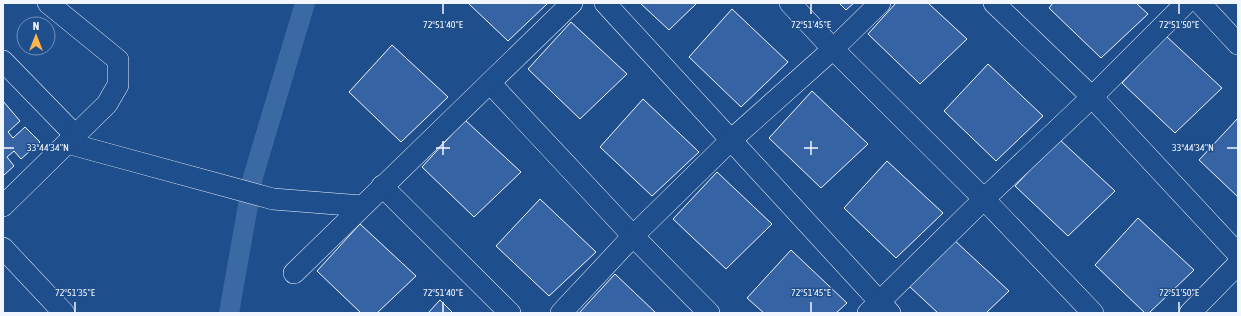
<svg xmlns="http://www.w3.org/2000/svg" width="1241" height="316" font-family="'Asap Condensed',sans-serif">
  <rect width="100%" height="100%" fill="#1f4e8c"/>
  <g fill="none" stroke-linecap="round" stroke-linejoin="round">
    <polyline stroke="#3b69a3" stroke-width="20" points="229,313 253,177 305,3"/>
  </g>
  <g fill="#3563a3" stroke="#f2f6ff">
    <polygon points="468,3 548,3 508,41"/>
    <polygon points="640,3 697,3 669,30"/>
    <polygon points="839,3 854,3 846,10"/>
    <polygon points="896,3 928,3 967,39 920,84 868,34"/>
    <polygon points="1053,3 1136,3 1148,14 1101,58 1049,8"/>
    <polygon points="732,9 788,62 741,107 689,57"/>
    <polygon points="571,22 627,74 580,119 528,69"/>
    <polygon points="1166,36 1222,88 1175,133 1122,83"/>
    <polygon points="392,45 448,97 401,142 349,92"/>
    <polygon points="988,64 1043,116 996,161 944,111"/>
    <polygon points="812,91 868,144 821,188 769,138"/>
    <polygon points="643,99 699,152 652,196 600,147"/>
    <polygon points="3,101 20,121 8,132 13,138 25,127 40,142 21,159 14,151 7,157 14,166 3,176"/>
    <polygon points="1238,118 1238,197 1199,160"/>
    <polygon points="465,120 521,172 474,217 422,167"/>
    <polygon points="1059,139 1115,191 1068,236 1015,186"/>
    <polygon points="887,161 943,213 896,258 844,208"/>
    <polygon points="717,172 772,224 726,269 673,219"/>
    <polygon points="540,199 596,252 549,296 496,246"/>
    <polygon points="1138,218 1194,270 1149,313 1145,313 1095,265"/>
    <polygon points="360,224 416,276 377,313 361,313 317,271"/>
    <polygon points="953,239 1009,291 986,313 938,313 909,286"/>
    <polygon points="791,250 847,303 836,313 764,313 747,298"/>
    <polygon points="615,274 656,313 579,313"/>
    <polygon points="440,300 453,313 428,313"/>
  </g>
  <g fill="none" stroke-linecap="round" stroke-linejoin="round">
    <g stroke="#f2f6ff" stroke-width="22">
      <g id="minor">
        <polyline points="605,3 890,313"/>
        <polyline points="790,3 833,49 984,199 1093,313"/>
        <polyline points="994,3 1092,97 1238,254"/>
        <polyline points="1200,3 1238,44"/>
        <polyline points="3,61 75,135"/>
        <polyline points="490,83 633,236 709,313"/>
        <polyline points="67,143 273,199 362,206"/>
        <polyline points="382,186 510,313"/>
        <polyline points="3,206 107,104 118,85 118,60 48,3"/>
        <polyline points="3,248 64,313"/>
        <polyline points="294,273 572,3"/>
        <polyline points="561,313 633,236 731,140 833,49 880,3"/>
        <polyline points="868,313 984,199 1092,97 1186,3"/>
        <polyline points="1190,313 1238,264"/>
      </g>
    </g>
    <use href="#minor" stroke="#1f4e8c" stroke-width="21"/>
  </g>
  <path fill="none" stroke="#f2f6ff" stroke-width="1.5" d="M443,4V14M811,4V14M1179,4V14M443,141V155M811,141V155M4,148H14M436,148H450M804,148H818M1227,148H1237M75,302V312M443,302V312M811,302V312M1179,302V312"/>
  <g font-size="10" text-anchor="middle" fill="#f2f6ff" stroke="#1f4e8c" stroke-width="3" stroke-linejoin="round" paint-order="stroke">
    <text x="443" y="28">72°51'40"E</text>
    <text x="811" y="28">72°51'45"E</text>
    <text x="1179" y="28">72°51'50"E</text>
    <text x="48" y="151">33°44'34"N</text>
    <text x="1193" y="151">33°44'34"N</text>
    <text x="75" y="296">72°51'35"E</text>
    <text x="443" y="296">72°51'40"E</text>
    <text x="811" y="296">72°51'45"E</text>
    <text x="1179" y="296">72°51'50"E</text>
  </g>
  <rect width="1241" height="316" fill="none" stroke="#f2f6ff" stroke-width="8"/>
  <g transform="translate(36 36)"><circle r="19" fill="#1f4e8c" stroke="#7391ba"/>
  <path d="M0-3L7 15L0 10L-7 15Z" fill="#ffb74d"/>
  <text y="-6" font-size="11" font-weight="bold" text-anchor="middle" fill="#f2f6ff">N</text>
  </g>
</svg>
